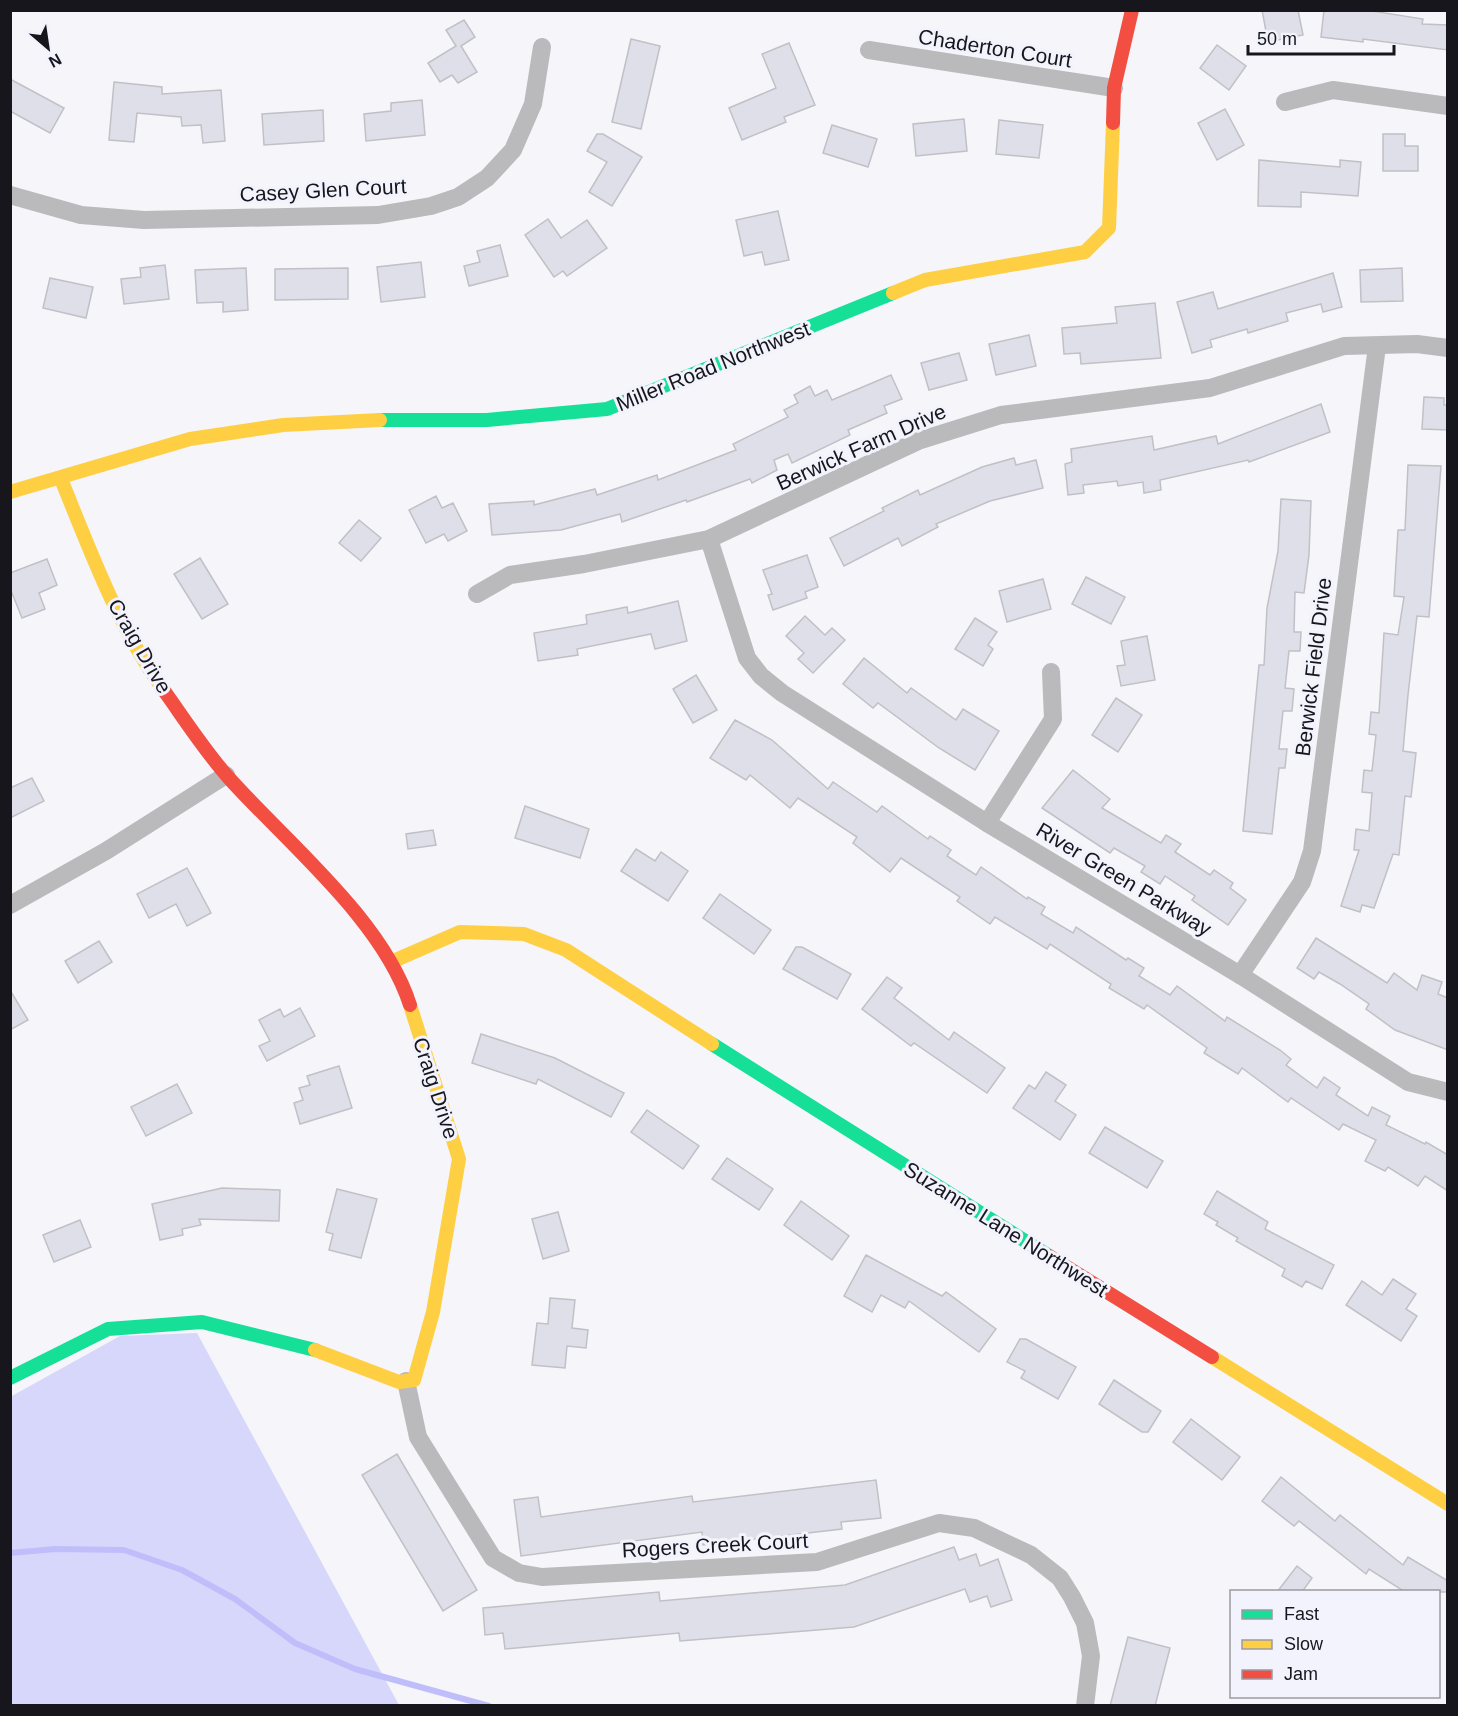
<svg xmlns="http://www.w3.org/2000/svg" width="1458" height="1716" font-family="Helvetica,sans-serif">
  <rect width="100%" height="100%" fill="#f5f5fa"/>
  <polygon fill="#d7d7fb" points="197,1333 399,1705 11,1705 10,1397 120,1336"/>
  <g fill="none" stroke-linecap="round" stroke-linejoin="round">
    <polyline stroke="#c0befa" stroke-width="6" points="10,1553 55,1549 124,1550 182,1570 235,1599 295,1643 355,1669 489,1706"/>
  </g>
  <g fill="#dfdfe9" stroke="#c0c0c6" stroke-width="1.5">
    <polygon points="1262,10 1298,10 1303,35 1268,42"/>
    <polygon points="1324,10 1366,10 1423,19 1422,24 1448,25 1448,50 1363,39 1363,42 1321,37"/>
    <polygon points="464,20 475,37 461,46 477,72 458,83 452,75 440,82 428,63 456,46 446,30"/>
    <polygon points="631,39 660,46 641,129 612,122"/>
    <polygon points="789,43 815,105 784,117 786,122 742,140 729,108 776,88 762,54"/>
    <polygon points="1217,45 1246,66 1229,90 1200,68"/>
    <polygon points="10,79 64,108 50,133 10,111"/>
    <polygon points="114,82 162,87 162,94 221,90 225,141 203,143 201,125 182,126 181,117 137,113 134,142 109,140"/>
    <polygon points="422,100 425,135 366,141 364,114 391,111 391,103"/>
    <polygon points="1225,109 1244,145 1217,160 1198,123"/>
    <polygon points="323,110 324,141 264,145 262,114"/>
    <polygon points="964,119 967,151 916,156 913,124"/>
    <polygon points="999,120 1043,125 1039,158 996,154"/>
    <polygon points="832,125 877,139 868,167 823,153"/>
    <polygon points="597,134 603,134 642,157 612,206 589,192 607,162 587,151"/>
    <polygon points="1383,134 1405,134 1405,146 1418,146 1418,171 1383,171"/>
    <polygon points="1259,160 1340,167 1340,160 1361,162 1358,196 1301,192 1301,207 1258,206"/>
    <polygon points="778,211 789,260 765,265 762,252 744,256 736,220"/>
    <polygon points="548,219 561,238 587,220 607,248 567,276 563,271 554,277 525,235"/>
    <polygon points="500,245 508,276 469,286 464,266 480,262 477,251"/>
    <polygon points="421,262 425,297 381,302 377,267"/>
    <polygon points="165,265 169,299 124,304 121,279 141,277 140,268"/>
    <polygon points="246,268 248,310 223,312 223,302 197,303 195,270"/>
    <polygon points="348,268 348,299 275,300 275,269"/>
    <polygon points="1402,268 1403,301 1361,302 1360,270"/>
    <polygon points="1333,273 1342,307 1323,312 1321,304 1286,313 1288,321 1248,333 1247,329 1210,340 1212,347 1192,353 1177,302 1213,292 1218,309"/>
    <polygon points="50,278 93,287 86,318 43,308"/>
    <polygon points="1155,303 1161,358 1081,364 1080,353 1064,354 1062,328 1117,323 1115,307"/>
    <polygon points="1029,335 1036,366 996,375 989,344"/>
    <polygon points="959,353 967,380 929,390 921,363"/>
    <polygon points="891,375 902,399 884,406 887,413 848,430 850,435 792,463 788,454 774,460 777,470 752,483 750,479 687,502 686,500 622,522 620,514 561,530 492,535 489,504 534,501 534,505 595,489 597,495 657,475 658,480 736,450 733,444 788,417 784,410 798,403 794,395 810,386 815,396 827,390 832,400"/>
    <polygon points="1424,397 1444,398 1444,405 1448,405 1448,430 1422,429"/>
    <polygon points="1321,404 1330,432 1249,462 1248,460 1160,480 1161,490 1144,493 1143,482 1118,486 1117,481 1083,485 1084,493 1068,495 1065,464 1072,462 1071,449 1152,436 1154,450 1216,436 1218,444"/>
    <polygon points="1014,458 1016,465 1036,460 1043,488 990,501 936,524 938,527 902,546 898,538 844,566 830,538 884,511 882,508 918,490 920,495 982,467"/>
    <polygon points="1408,465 1441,466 1429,617 1417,616 1408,695 1403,751 1416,753 1411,797 1405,796 1399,855 1393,854 1374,908 1362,905 1360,912 1341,906 1359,850 1354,850 1356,829 1369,831 1372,793 1362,792 1364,770 1372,771 1376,735 1369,734 1371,712 1379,713 1384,633 1398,635 1404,597 1394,596 1398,530 1405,530"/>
    <polygon points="436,496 442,508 453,503 467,531 448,541 444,534 426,543 409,510"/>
    <polygon points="1281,499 1311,501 1309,555 1304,593 1295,592 1294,632 1301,632 1300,651 1289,651 1285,688 1294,689 1292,711 1283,711 1279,749 1287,749 1285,768 1279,768 1272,834 1243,831 1259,665 1264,665 1267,608 1278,551"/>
    <polygon points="359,520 381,538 361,561 339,543"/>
    <polygon points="807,555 818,587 805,592 807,598 773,610 768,595 772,594 763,570"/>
    <polygon points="200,558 228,604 202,619 174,574"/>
    <polygon points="47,559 57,585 39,593 45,609 22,618 10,588 10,573"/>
    <polygon points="1086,577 1125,597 1111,624 1072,604"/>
    <polygon points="1043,579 1051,609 1007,622 999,591"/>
    <polygon points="678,601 687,641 655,649 651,634 577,649 578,655 538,661 534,633 587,624 586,615 627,607 628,613"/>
    <polygon points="805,616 825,635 832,628 845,640 813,673 798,659 804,653 786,636"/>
    <polygon points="975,618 997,632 988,645 993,649 983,666 955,649"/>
    <polygon points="1147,636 1155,680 1121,686 1117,666 1125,665 1121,641"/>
    <polygon points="864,658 907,693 911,688 956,720 963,709 999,731 975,770 939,748 878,703 873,708 843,684"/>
    <polygon points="696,675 717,710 693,723 673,689"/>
    <polygon points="1116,698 1142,715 1118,752 1092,735"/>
    <polygon points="735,720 772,740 828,789 833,782 877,812 882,806 928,839 930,836 951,850 947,856 976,875 981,867 1027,899 1028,897 1045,907 1041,914 1073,933 1076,927 1126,960 1128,958 1144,968 1139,976 1170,995 1177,986 1225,1021 1227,1017 1280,1050 1291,1059 1286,1065 1317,1088 1324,1077 1340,1088 1336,1095 1368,1116 1372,1107 1390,1116 1386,1125 1425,1144 1426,1142 1448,1155 1448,1191 1425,1176 1418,1186 1388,1167 1385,1171 1365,1161 1376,1140 1343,1124 1339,1130 1291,1098 1288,1102 1242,1068 1238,1074 1204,1053 1207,1048 1147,1005 1144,1009 1109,988 1111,984 1050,944 1047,949 995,917 990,924 957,901 960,897 901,858 890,872 853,843 857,837 798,798 790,808 750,775 746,780 710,758"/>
    <polygon points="1073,770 1110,799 1102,808 1161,843 1166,835 1181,844 1175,852 1210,875 1214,870 1233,883 1230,888 1246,900 1228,925 1192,900 1195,896 1165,876 1160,884 1141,872 1145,866 1114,848 1110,853 1042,808"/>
    <polygon points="32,778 44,801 10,818 10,788"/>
    <polygon points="525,806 589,829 580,858 515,838"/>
    <polygon points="433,830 436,845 408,849 406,834"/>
    <polygon points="636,849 655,861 661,852 688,871 668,901 621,871"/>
    <polygon points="187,868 211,913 187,926 176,904 149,918 137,894"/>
    <polygon points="720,894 771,930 754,954 703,918"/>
    <polygon points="1316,938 1387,983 1394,973 1417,990 1422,975 1442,982 1438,994 1448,998 1448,1050 1395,1030 1366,1009 1369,1004 1340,984 1319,972 1314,979 1297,968"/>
    <polygon points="99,941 112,962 78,983 65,961"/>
    <polygon points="796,947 802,947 851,974 837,999 783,969"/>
    <polygon points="887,977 902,988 894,998 949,1040 954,1032 1005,1068 987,1093 914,1043 911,1046 862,1009"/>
    <polygon points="10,990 28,1020 10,1030"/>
    <polygon points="300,1008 315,1036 267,1061 259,1046 270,1041 259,1020 280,1009 284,1017"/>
    <polygon points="481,1034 555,1058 624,1093 611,1117 538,1079 536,1084 472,1063"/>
    <polygon points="339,1066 352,1108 300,1124 294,1103 303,1100 299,1088 310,1085 307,1076"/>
    <polygon points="1046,1072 1066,1085 1055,1101 1076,1115 1060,1140 1013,1108 1029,1085 1035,1089"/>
    <polygon points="177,1084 192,1113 146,1136 131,1107"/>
    <polygon points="647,1110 699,1146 683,1169 631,1132"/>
    <polygon points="1105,1127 1163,1161 1147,1188 1089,1153"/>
    <polygon points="727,1158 773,1189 759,1210 712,1179"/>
    <polygon points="222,1188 280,1190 279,1221 199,1219 201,1225 182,1229 183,1235 160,1240 152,1204"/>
    <polygon points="337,1189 377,1199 361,1258 329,1250 333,1234 326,1232"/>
    <polygon points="1217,1191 1268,1222 1265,1229 1334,1265 1322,1289 1306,1281 1302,1287 1282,1276 1285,1269 1236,1241 1238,1238 1216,1225 1218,1222 1204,1214"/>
    <polygon points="801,1201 849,1236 832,1260 784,1225"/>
    <polygon points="558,1212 569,1251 543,1259 532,1219"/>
    <polygon points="80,1220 91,1247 54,1262 43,1235"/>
    <polygon points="866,1255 942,1296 946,1292 996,1329 979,1352 909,1301 905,1308 881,1295 872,1312 844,1296"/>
    <polygon points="1393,1279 1416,1294 1406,1309 1417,1316 1401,1341 1346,1305 1362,1281 1382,1295"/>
    <polygon points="550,1298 575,1300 572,1328 588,1330 586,1348 567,1346 565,1368 532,1365 537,1323 548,1324"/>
    <polygon points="1020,1339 1026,1339 1076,1367 1058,1399 1021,1378 1025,1371 1007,1362"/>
    <polygon points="1114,1380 1161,1411 1148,1432 1142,1432 1099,1404"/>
    <polygon points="1191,1419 1240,1457 1222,1480 1173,1442"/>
    <polygon points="397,1454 477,1590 443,1611 362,1475"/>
    <polygon points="1281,1477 1335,1521 1340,1515 1403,1565 1408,1557 1448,1581 1448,1592 1405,1592 1369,1569 1366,1574 1299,1521 1294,1526 1262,1501"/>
    <polygon points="876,1480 881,1518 841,1522 842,1529 703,1545 702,1532 521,1556 514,1500 538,1497 541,1517 692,1496 693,1502"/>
    <polygon points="954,1547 959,1560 976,1554 980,1566 998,1559 1012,1600 991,1607 987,1596 970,1602 965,1589 854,1627 680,1641 679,1633 505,1649 503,1633 485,1635 483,1608 659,1592 660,1601 845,1585"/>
    <polygon points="1297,1566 1312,1578 1302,1592 1277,1592"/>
    <polygon points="1128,1637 1170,1648 1155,1706 1110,1706"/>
  </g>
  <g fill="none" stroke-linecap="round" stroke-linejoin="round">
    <g stroke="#bababd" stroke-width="18">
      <polyline points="869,50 1114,88"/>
      <polyline points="1285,102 1333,90 1448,106"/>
      <polyline points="10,195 81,215 144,220 378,215 431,206 458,197 487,178 513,150 533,104 542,47"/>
      <polyline points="709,539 747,658 761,676 782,693 987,823 1240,975 1408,1082 1448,1092"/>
      <polyline points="477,594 510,575 584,564 709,539 918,441 1001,415 1210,388 1344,346 1417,344 1448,348"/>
      <polyline points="987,823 1053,719 1051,672"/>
      <polyline points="10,905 106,851 226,775"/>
      <polyline points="1240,975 1302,882 1312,851 1377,346"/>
      <polyline points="406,1381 418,1437 493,1558 519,1573 542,1577 817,1562 939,1523 974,1528 1031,1555 1060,1578 1072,1597 1085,1623 1091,1656 1085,1706"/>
    </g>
    <g stroke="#16e098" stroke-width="14">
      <polyline points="380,420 487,420 607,409 893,293"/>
      <polyline points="712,1044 1049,1256"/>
      <polyline points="10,1378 108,1329 202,1322 315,1350"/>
    </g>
    <g stroke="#ffcf43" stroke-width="14">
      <polyline points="893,293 925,280 1085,252 1109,228 1113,123"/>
      <path d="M61,479C90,550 119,630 165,692"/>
      <polyline points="10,492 190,439 283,425 380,420"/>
      <polyline points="391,962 460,932 524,934 566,950 712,1044"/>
      <polyline points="315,1350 399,1382 414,1380 433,1312 459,1159 410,1005"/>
      <polyline points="1212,1357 1448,1504"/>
    </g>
    <g stroke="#f24e42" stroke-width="14">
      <polyline points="1113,123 1114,88 1132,10"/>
      <path d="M165,692C185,720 205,751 228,777C287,843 383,920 410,1005"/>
      <polyline points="1049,1256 1212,1357"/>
    </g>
  </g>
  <g text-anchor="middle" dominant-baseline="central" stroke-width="6" stroke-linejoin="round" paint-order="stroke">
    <g font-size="21" fill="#16161c" stroke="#f2f3fd">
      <text transform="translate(995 48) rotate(9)">Chaderton Court</text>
      <text transform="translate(323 190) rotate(-3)">Casey Glen Court</text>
      <text transform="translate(713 366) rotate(-22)">Miller Road Northwest</text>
      <text transform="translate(861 447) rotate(-24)">Berwick Farm Drive</text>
      <text transform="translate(140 646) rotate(60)">Craig Drive</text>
      <text transform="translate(1313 667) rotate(-83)">Berwick Field Drive</text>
      <text transform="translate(1124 879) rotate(31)">River Green Parkway</text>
      <text transform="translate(436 1088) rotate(72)">Craig Drive</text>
      <text transform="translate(1006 1229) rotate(32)">Suzanne Lane Northwest</text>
      <text transform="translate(715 1545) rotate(-3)">Rogers Creek Court</text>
    </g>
  </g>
  <rect width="1458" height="1716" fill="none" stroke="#16161c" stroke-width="24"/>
  <rect x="1230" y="1590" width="210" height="108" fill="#f2f3fd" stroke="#9a9ba3" stroke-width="1.5"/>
  <rect x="1242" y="1610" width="30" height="9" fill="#16e098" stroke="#9a9ba3" stroke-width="1.5"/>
  <text x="1284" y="1620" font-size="18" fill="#16161c">Fast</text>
  <rect x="1242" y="1640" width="30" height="9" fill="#ffcf43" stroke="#9a9ba3" stroke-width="1.5"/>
  <text x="1284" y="1650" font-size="18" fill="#16161c">Slow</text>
  <rect x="1242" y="1670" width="30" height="9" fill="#f24e42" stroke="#9a9ba3" stroke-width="1.5"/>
  <text x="1284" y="1680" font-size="18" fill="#16161c">Jam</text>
  <g transform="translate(48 48) rotate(151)" stroke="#f2f3fd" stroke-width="4.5" paint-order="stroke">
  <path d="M0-4.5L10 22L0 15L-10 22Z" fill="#16161c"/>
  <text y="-9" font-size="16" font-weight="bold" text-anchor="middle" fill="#16161c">N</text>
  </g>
  <path d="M1248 45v9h146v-9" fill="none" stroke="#16161c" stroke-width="3"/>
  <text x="1257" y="45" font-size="18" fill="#16161c" stroke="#f2f3fd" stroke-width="4.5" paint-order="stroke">50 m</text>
</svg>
